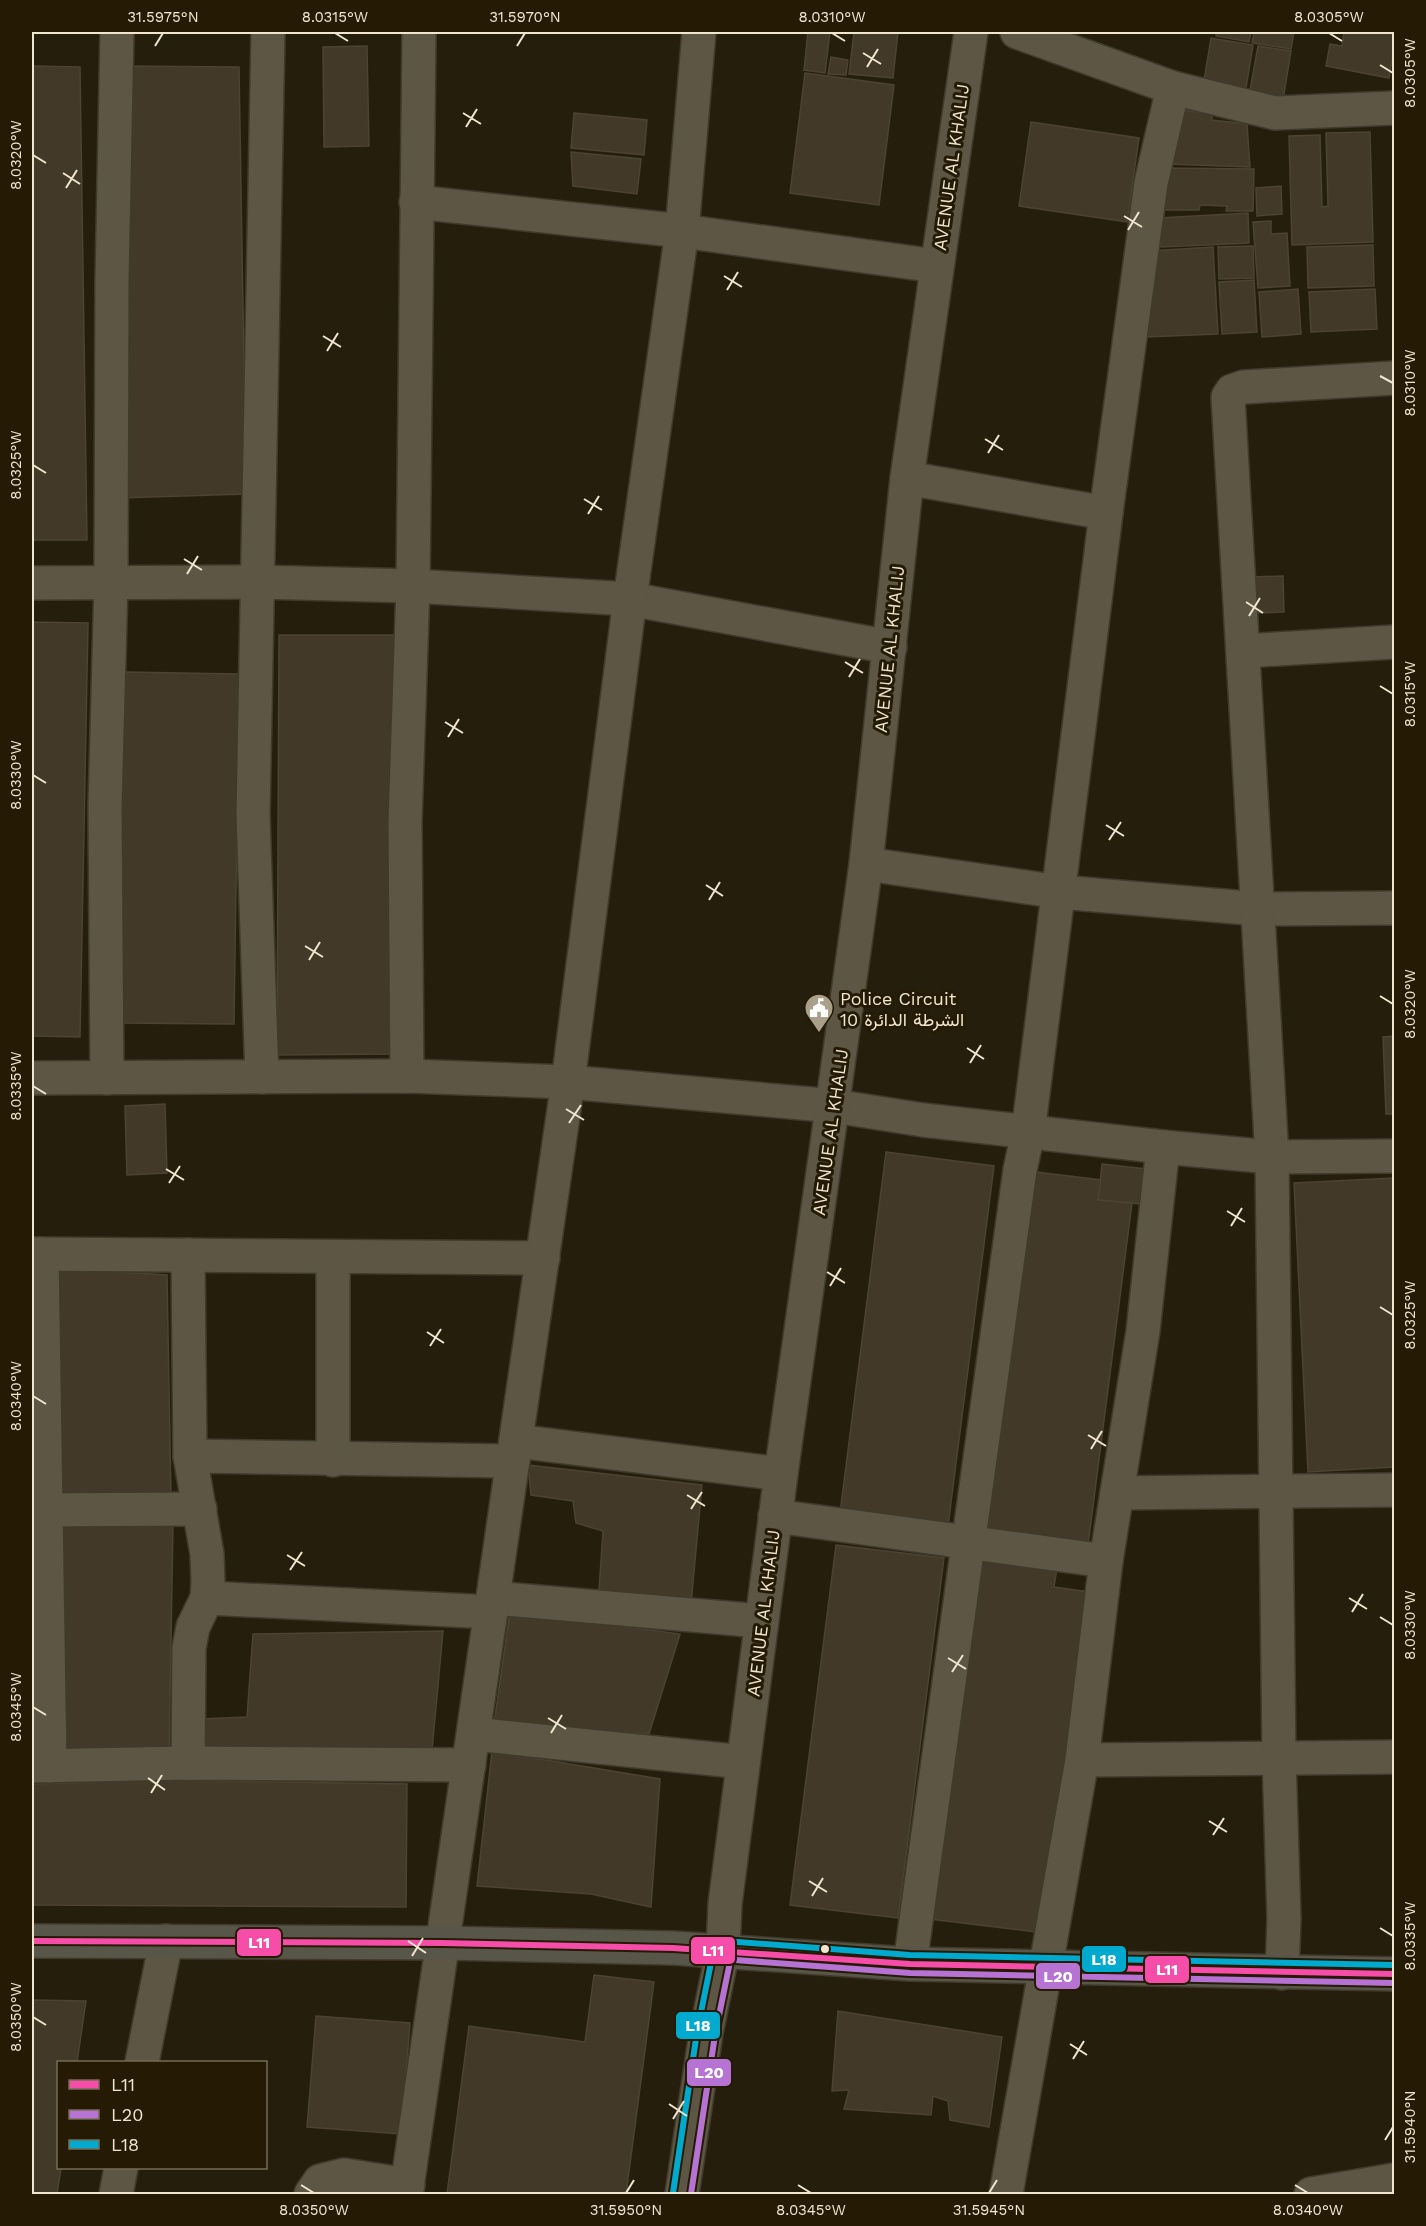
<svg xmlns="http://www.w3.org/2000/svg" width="1426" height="2226" font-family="'Work Sans',Vazirmatn,sans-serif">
  <rect width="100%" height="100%" fill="#261e0c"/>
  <g fill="#433929" stroke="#4d4333" stroke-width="1.5">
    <polygon points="808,32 830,32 825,73 804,70"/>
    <polygon points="854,32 898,32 893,78 849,74"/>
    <polygon points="1217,32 1251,32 1249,42 1216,36"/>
    <polygon points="1254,32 1294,32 1291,49 1252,43"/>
    <polygon points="1344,32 1394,32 1394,49 1389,78 1326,66 1330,44 1342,46"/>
    <polygon points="1211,38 1253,45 1245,94 1203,87"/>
    <polygon points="367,46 369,146 324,147 323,47"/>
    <polygon points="1258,46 1291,51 1283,100 1249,95"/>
    <polygon points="831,57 848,60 846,75 828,74"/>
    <polygon points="32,66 80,67 87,540 32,540"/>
    <polygon points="120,66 239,67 246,494 119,498"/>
    <polygon points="805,73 894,85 879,205 790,193"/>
    <polygon points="1174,109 1212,114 1212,120 1247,124 1250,167 1167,164"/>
    <polygon points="574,113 647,120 644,155 571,148"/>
    <polygon points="1031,122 1139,138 1127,222 1019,206"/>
    <polygon points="1370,132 1373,242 1292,245 1289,136 1320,135 1322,207 1328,206 1326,133"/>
    <polygon points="571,152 641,159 637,194 573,186"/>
    <polygon points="1159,168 1254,169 1253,211 1226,211 1227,206 1200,205 1199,210 1158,210"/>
    <polygon points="1281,186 1282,214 1257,216 1256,188"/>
    <polygon points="1248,213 1249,243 1161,247 1159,218"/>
    <polygon points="1271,221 1271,234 1287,233 1290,286 1258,288 1253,222"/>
    <polygon points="1373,245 1374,286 1308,288 1307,247"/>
    <polygon points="1253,246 1254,278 1219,279 1218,247"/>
    <polygon points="1213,247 1218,334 1145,337 1149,251"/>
    <polygon points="1254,280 1257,332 1222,334 1219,282"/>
    <polygon points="1298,289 1301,334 1262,337 1259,292"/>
    <polygon points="1375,289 1377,329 1311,332 1309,292"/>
    <polygon points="1283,576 1284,612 1253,613 1252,577"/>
    <polygon points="32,622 88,623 80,1037 32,1036"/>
    <polygon points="279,635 394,635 392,1054 277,1055"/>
    <polygon points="124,672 239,674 234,1024 120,1023"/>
    <polygon points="1394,1036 1394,1114 1386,1114 1383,1037"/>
    <polygon points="165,1104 167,1173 127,1175 125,1106"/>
    <polygon points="886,1152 994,1166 948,1526 840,1513"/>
    <polygon points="1102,1164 1155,1170 1151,1205 1098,1200"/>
    <polygon points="1020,1170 1101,1180 1098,1200 1132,1203 1088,1545 973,1531"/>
    <polygon points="1394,1178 1394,1467 1308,1472 1294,1183"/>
    <polygon points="56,1268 167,1275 171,1500 54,1501"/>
    <polygon points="528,1465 702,1485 691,1604 599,1590 603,1531 576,1523 573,1501 531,1495"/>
    <polygon points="57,1523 173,1524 169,1754 61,1755"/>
    <polygon points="836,1545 944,1558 898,1918 790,1905"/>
    <polygon points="976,1558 1057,1568 1054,1587 1089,1592 1044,1933 930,1919"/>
    <polygon points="510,1611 680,1634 649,1734 494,1724"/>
    <polygon points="443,1631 432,1750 200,1748 201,1719 247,1717 253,1634"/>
    <polygon points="32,1635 33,1752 32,1752"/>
    <polygon points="492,1751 660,1779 651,1907 591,1894 477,1886"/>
    <polygon points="169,1780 407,1784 406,1907 32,1905 32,1784"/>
    <polygon points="594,1975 654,1982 626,2194 447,2194 469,2026 585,2042"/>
    <polygon points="32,2000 86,2001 77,2062 58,2062 58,2168 61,2168 57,2194 32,2194"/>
    <polygon points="838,2011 1002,2037 989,2127 950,2120 948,2101 933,2096 931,2115 844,2109 849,2090 832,2091"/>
    <polygon points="316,2016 410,2023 401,2134 307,2127"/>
  </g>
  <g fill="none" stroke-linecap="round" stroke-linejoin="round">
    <g stroke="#403a2c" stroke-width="36">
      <g id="street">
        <polyline points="1017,32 1173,88 1275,113 1394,108"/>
        <polyline points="416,202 682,231 936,266"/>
        <polyline points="907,478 1106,513"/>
        <polyline points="32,583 257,582 413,586 630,599 890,647"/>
        <polyline points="1243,651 1394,642"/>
        <polyline points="866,864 1060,892 1259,909 1394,908"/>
        <polyline points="407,1076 405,822 413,586 419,32"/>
        <polyline points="262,1077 253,815 268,32"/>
        <polyline points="32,1078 407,1076 568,1082 834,1106 923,1120 1163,1147 1272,1157 1394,1156"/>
        <polyline points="107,1078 105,807 111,582 112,280 117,32"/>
        <polyline points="32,1254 543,1258"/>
        <polyline points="42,1254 50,1766"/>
        <polyline points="188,1255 190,1456 207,1554 208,1582 207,1598 193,1627 189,1648 188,1763"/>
        <polyline points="516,1441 781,1474"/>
        <polyline points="190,1456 513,1461"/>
        <polyline points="333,1460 333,1257"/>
        <polyline points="1117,1493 1394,1490"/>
        <polyline points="32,1510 200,1509"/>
        <polyline points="775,1516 1106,1561"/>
        <polyline points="207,1598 491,1612"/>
        <polyline points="493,1598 761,1621"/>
        <polyline points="474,1734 743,1762"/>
        <polyline points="1082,1760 1394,1757"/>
        <polyline points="32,1766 188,1763 469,1765"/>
        <polyline points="910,1964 1020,1170 1028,1133 1106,513 1151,183 1173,88"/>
        <polyline points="1282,1973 1284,1919 1279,1758 1272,1157 1228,397 1232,391 1244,387 1394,378"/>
        <polyline points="142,2062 166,1941"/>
        <polyline points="116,2194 121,2168"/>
        <polyline points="311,2194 320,2181 344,2175 408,2185"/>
        <polyline points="406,2194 568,1082 630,599 682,231 699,32"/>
        <polyline points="682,2194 706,2033 723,1950 725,1904 781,1474 866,864 907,478 971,32"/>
        <polyline points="1006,2194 1082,1760 1106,1561 1143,1331 1163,1147"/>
        <polyline points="1311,2194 1394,2180"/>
      </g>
    </g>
    <g stroke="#403a2c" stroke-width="36">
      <polyline id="secondary" points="32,1941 443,1943 673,1948 910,1964 1394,1974"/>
    </g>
    <use href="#street" stroke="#5d5645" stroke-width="33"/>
    <use href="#secondary" stroke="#585648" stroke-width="33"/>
    <g stroke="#251b04" stroke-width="10">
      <polyline id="bus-1" points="32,1941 443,1943 673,1948 910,1964 1394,1974"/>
    </g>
    <g stroke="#251b04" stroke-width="10">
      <g id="bus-2">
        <polyline points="722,1959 910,1973 1394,1983"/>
        <polyline points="691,2194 715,2035 732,1952"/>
      </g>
    </g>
    <g stroke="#251b04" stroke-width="10">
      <g id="bus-3">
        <polyline points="724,1941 910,1955 1394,1965"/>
        <polyline points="673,2193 697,2032 714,1948"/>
      </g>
    </g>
    <use href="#bus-1" stroke="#f54da8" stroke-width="6"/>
    <use href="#bus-2" stroke="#b673d3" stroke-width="6"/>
    <use href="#bus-3" stroke="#00a9ce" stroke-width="6"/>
  </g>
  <path fill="none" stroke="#f0e5ce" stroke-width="2" d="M335,33L348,41M832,33L845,41M1329,33L1342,41M155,46L163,33M517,46L525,33M863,53L881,64M1380,65L1393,73M867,67L878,49M463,113L481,124M466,127L477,109M33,155L46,163M63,173L80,184M66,188L77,170M1124,216L1142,227M1128,230L1139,212M724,276L742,287M727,290L738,272M323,336L341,347M327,351L338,333M1380,376L1393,383M985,439L1003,450M988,453L999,435M33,465L46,473M584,499L602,510M588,514L599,496M184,559L202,570M187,574L198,556M1246,602L1263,613M1249,616L1260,598M845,662L863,673M849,677L860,659M1380,686L1393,694M445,722L463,733M448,737L459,719M33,775L46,783M1106,825L1124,836M1109,840L1121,822M706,885L723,896M709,900L720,882M305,946L323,957M309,960L320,942M1380,996L1393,1004M967,1048L984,1059M970,1063L981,1045M33,1086L46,1094M566,1109L584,1120M569,1123L581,1105M166,1169L184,1180M169,1183L180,1166M1227,1211L1245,1222M1231,1226L1242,1208M827,1272L845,1283M830,1286L841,1268M1380,1307L1393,1315M427,1332L444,1343M430,1346L441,1329M33,1396L46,1404M1088,1435L1106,1446M1091,1449L1102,1431M687,1495L705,1506M691,1509L702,1492M287,1555L305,1566M290,1570L302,1552M1349,1598L1367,1609M1352,1612L1363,1594M1380,1617L1393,1625M948,1658L966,1669M952,1672L963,1655M33,1707L46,1715M548,1718L566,1729M551,1733L562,1715M148,1778L165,1790M151,1793L162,1775M1209,1821L1227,1832M1213,1835L1224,1818M809,1881L827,1892M812,1896L823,1878M1380,1928L1393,1936M408,1941L426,1953M412,1956L423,1938M33,2017L46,2025M1070,2044L1087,2055M1073,2059L1084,2041M669,2104L687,2116M673,2119L684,2101M1385,2140L1393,2127M301,2185L314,2193M798,2185L811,2193M1295,2185L1308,2193M626,2193L634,2180M989,2193L997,2180"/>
  <defs>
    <g id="civic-pin" transform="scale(1.5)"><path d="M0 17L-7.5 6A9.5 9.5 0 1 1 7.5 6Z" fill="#a99f8a" stroke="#251b04"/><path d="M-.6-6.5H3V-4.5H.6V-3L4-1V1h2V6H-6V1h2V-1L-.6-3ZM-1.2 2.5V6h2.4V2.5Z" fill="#fff"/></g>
  </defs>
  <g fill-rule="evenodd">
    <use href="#civic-pin" x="819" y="1008"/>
  </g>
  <circle fill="#f0e5ce" stroke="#251b04" stroke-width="2" cx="825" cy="1949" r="5"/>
  <g text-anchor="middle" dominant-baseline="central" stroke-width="6" stroke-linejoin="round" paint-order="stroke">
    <g font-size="18" fill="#f0e5ce" stroke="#251b04">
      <text transform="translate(951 167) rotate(-82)">AVENUE AL KHALIJ</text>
      <text transform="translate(889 649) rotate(-84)">AVENUE AL KHALIJ</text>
      <text transform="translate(830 1132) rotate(-82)">AVENUE AL KHALIJ</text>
      <text transform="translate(763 1613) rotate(-83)">AVENUE AL KHALIJ</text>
    </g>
    <g font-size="18" fill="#f0e5ce" stroke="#251b04" text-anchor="start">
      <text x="840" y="998">Police Circuit<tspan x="840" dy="21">10 الشرطة الدائرة</tspan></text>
    </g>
  </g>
  <g stroke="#251b04" stroke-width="2">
    <rect x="236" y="1928" width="46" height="29" rx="6" fill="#f54da8"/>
    <rect x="690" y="1936" width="46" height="29" rx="6" fill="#f54da8"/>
    <rect x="1081" y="1945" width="46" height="28" rx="6" fill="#00a9ce"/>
    <rect x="1144" y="1955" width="46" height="29" rx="6" fill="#f54da8"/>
    <rect x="1035" y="1962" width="46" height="28" rx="6" fill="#b673d3"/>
    <rect x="675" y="2011" width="46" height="29" rx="6" fill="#00a9ce"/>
    <rect x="686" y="2058" width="46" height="29" rx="6" fill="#b673d3"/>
  </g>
  <g font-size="16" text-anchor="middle" font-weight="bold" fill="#fff">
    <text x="259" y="1948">L11</text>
    <text x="713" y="1956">L11</text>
    <text x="1104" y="1965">L18</text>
    <text x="1167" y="1975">L11</text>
    <text x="1058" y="1982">L20</text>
    <text x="698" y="2031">L18</text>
    <text x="709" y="2078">L20</text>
  </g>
  <rect width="1426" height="2226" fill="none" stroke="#251b04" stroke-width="66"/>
  <rect x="57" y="2061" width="210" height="108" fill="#251b04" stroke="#766c55" stroke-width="1.5"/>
  <rect x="69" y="2080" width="30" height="9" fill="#f54da8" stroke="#766c55" stroke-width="1.5"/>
  <text x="111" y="2091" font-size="18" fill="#f0e5ce">L11</text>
  <rect x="69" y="2110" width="30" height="9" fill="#b673d3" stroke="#766c55" stroke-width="1.5"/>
  <text x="111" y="2121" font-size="18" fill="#f0e5ce">L20</text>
  <rect x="69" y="2140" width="30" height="9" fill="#00a9ce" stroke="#766c55" stroke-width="1.5"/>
  <text x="111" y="2151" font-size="18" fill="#f0e5ce">L18</text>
  <rect x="33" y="33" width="1360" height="2160" fill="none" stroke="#f0e5ce" stroke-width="2"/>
  <g font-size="15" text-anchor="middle" fill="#f0e5ce">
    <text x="163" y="22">31.5975°N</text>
    <text x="335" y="22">8.0315°W</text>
    <text x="525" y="22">31.5970°N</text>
    <text x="832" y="22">8.0310°W</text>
    <text x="1329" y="22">8.0305°W</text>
    <text transform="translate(1410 73) rotate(-90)" y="5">8.0305°W</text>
    <text transform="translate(16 155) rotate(-90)" y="5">8.0320°W</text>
    <text transform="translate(1410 383) rotate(-90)" y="5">8.0310°W</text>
    <text transform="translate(16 465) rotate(-90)" y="5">8.0325°W</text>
    <text transform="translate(1410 694) rotate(-90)" y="5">8.0315°W</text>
    <text transform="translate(16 775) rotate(-90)" y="5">8.0330°W</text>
    <text transform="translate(1410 1004) rotate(-90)" y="5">8.0320°W</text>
    <text transform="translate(16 1086) rotate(-90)" y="5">8.0335°W</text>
    <text transform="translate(1410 1315) rotate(-90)" y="5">8.0325°W</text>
    <text transform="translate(16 1396) rotate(-90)" y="5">8.0340°W</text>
    <text transform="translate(1410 1625) rotate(-90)" y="5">8.0330°W</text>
    <text transform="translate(16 1707) rotate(-90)" y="5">8.0345°W</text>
    <text transform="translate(1410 1936) rotate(-90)" y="5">8.0335°W</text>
    <text transform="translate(16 2017) rotate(-90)" y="5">8.0350°W</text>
    <text transform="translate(1410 2127) rotate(-90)" y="5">31.5940°N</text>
    <text x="314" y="2215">8.0350°W</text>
    <text x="626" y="2215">31.5950°N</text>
    <text x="811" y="2215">8.0345°W</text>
    <text x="989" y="2215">31.5945°N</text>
    <text x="1308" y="2215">8.0340°W</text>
  </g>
</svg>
